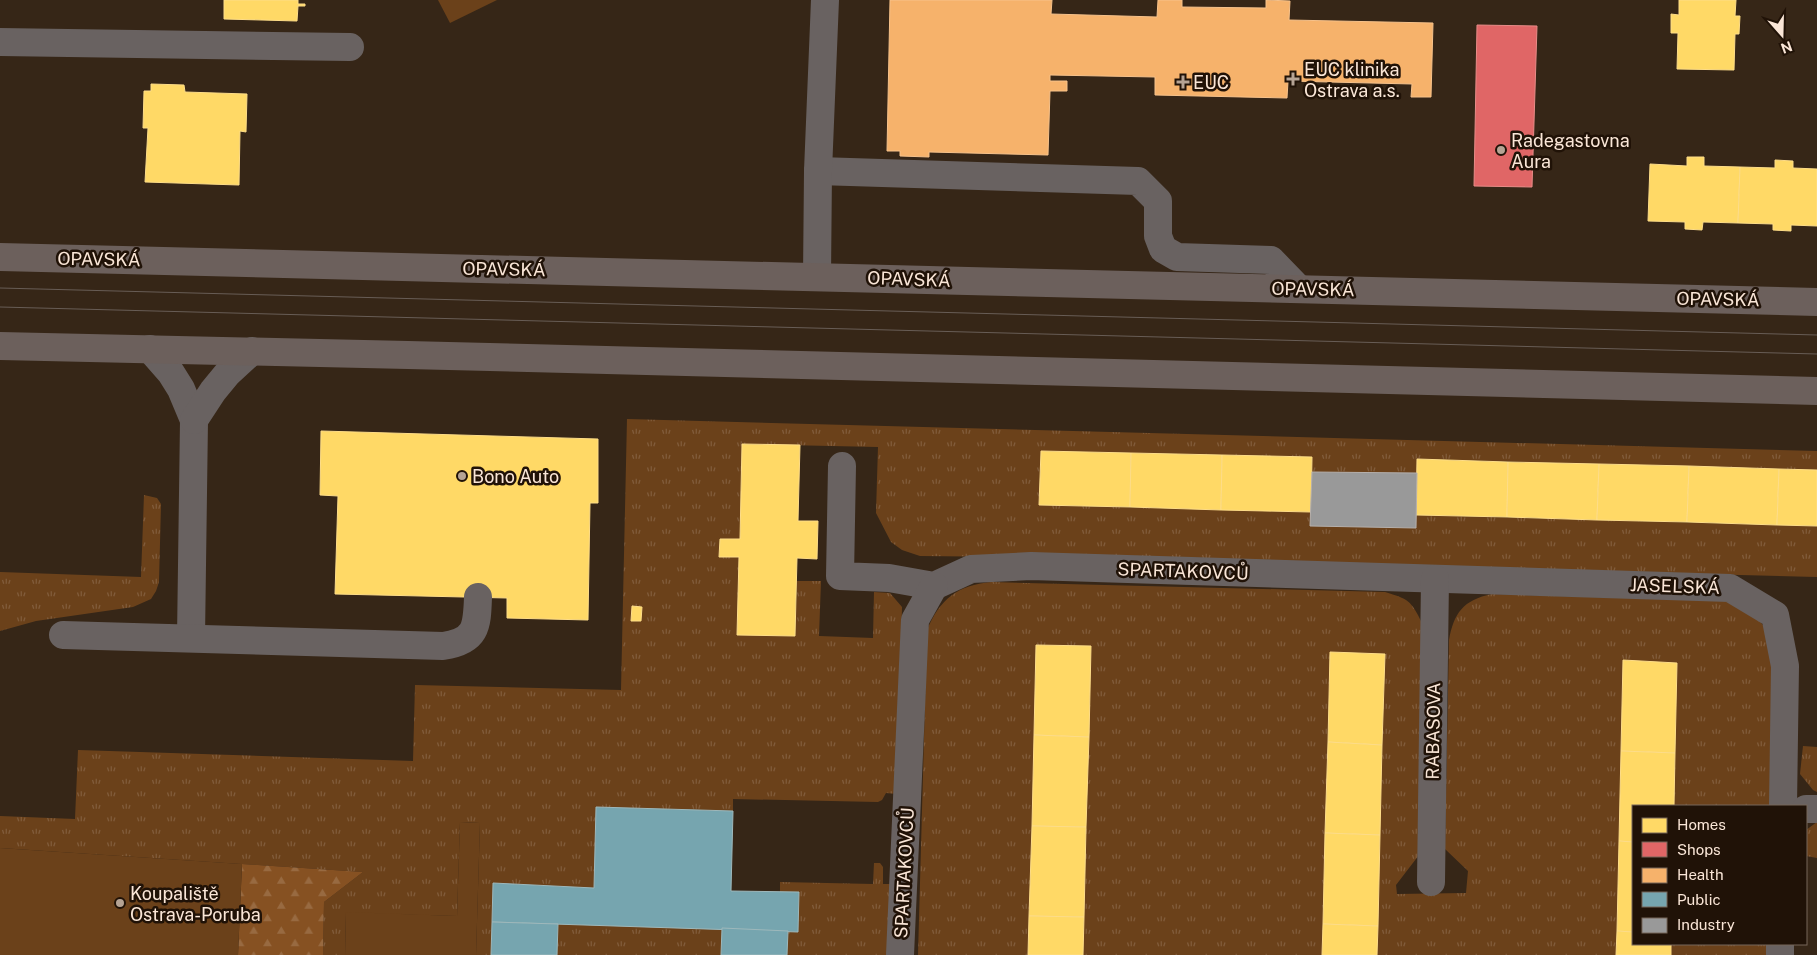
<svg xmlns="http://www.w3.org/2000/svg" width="1817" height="955" font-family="'Public Sans',sans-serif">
  <defs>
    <pattern id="grass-tufts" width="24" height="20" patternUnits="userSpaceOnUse" patternTransform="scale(1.25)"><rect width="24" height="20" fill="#6b411a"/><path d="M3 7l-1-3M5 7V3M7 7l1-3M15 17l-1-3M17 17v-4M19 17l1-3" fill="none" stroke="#815c3b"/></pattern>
    <pattern id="forest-firs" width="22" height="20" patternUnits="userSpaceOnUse" patternTransform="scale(1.25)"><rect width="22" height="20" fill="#865122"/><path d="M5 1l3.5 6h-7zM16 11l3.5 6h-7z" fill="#986a41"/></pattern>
  </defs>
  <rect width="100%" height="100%" fill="#362617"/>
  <g fill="url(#grass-tufts)">
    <polygon points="627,419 1817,451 1817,470 1417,459 1417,473 1312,472 1312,457 1041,451 1039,505 1311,512 1311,526 1416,528 1416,515 1817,526 1817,577 1030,557 920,556 902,550 891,542 876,513 878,447 742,444 740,539 720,539 719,557 739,557 795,636 797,581 821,581 819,636 873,638 874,592 890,593 902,607 897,794 886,793 882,800 878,802 733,799 733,811 596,807 594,888 493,883 491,955 476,955 480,823 460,822 457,916 346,913 345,955 323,955 324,902 363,872 0,848 0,816 75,819 78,750 413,761 415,685 621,690"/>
    <polygon points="144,495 157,498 161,504 159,582 156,591 151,599 133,607 36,621 0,631 0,572 141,577"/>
    <path d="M991,582L1385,592C1408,599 1411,600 1422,623L1419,855L1396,885L1397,894L1466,893L1468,871L1445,849L1449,640C1454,613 1463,600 1492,594L1729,601C1756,615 1760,616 1773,644L1771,806H1633V944H1768V955H918L927,630C940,599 958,585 991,582Z"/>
    <polygon points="1803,746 1817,747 1817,792 1813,790 1800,774"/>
    <polygon points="1817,822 1817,858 1806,856 1806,830"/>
    <polygon points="874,863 880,863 883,867 883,884 894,884 893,955 787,955 788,931 798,931 799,893 780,892 780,882 873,884"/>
    <polygon points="558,924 722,928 721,955 557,955"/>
  </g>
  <polygon fill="url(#forest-firs)" points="242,864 363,872 324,902 323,955 238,955"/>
  <g fill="#6b411a">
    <polygon points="438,0 497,0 450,23"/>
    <polygon points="460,822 480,823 476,955 345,955 346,912 457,916"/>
    <polygon points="0,848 242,864 238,955 0,955"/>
  </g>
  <g fill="#ffd966" stroke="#fedd88">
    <polygon points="224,0 298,0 298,4 305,4 305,6 298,6 297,21 224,19"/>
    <polygon points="1679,0 1736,0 1735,16 1740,16 1739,34 1735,34 1734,70 1677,69 1678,33 1671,33 1671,14 1679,15"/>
    <polygon points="151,84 184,85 185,92 247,94 246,132 240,131 239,185 145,182 148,128 143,128 144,91 151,91"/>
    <polygon points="1687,157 1704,157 1704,166 1740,167 1738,223 1703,222 1702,230 1685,229 1685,222 1648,221 1650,164 1687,166"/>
    <polygon points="1775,160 1793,161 1793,168 1817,169 1817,226 1791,225 1791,231 1773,230 1773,224 1738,223 1740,167 1775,168"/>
    <polygon points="321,431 598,439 598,503 590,503 588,620 507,618 507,598 335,594 338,496 320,495"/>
    <polygon points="742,444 800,445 798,521 818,521 817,559 797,558 795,636 737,635 739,557 719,557 720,539 740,539"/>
    <polygon points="1041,451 1131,453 1130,507 1039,505"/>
    <polygon points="1131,453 1222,455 1221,510 1130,507"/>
    <polygon points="1222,455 1312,457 1311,512 1221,510"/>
    <polygon points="1417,459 1508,462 1507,517 1416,515"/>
    <polygon points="1508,462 1599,464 1597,520 1507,517"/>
    <polygon points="1599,464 1689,466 1687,522 1597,520"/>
    <polygon points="1689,466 1779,469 1777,525 1687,522"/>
    <polygon points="1779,469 1817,470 1817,526 1777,525"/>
    <polygon points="632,606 642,607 641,621 631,621"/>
    <polygon points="1036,645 1091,646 1089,737 1034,735"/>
    <polygon points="1330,652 1385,654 1382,745 1328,742"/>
    <polygon points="1623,660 1677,663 1675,753 1621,751"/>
    <polygon points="1034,735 1089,737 1086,827 1032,826"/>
    <polygon points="1328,742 1382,745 1380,835 1325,833"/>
    <polygon points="1621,751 1675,753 1674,806 1633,806 1633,842 1619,841"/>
    <polygon points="1032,826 1086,827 1084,917 1029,916"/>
    <polygon points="1325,833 1380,835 1378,926 1323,924"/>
    <polygon points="1619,841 1633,842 1633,932 1617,931"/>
    <polygon points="1029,916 1084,917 1083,955 1028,955"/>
    <polygon points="1323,924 1378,926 1377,955 1322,955"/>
    <polygon points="1617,931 1633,932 1633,944 1671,944 1671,955 1616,955"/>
  </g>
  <polygon fill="#e06666" stroke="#e88c88" points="1477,25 1537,26 1532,187 1474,186"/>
  <polygon fill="#f6b26b" stroke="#f7c28b" points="890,0 1052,0 1051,14 1157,17 1158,0 1182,0 1182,7 1266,8 1266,0 1290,1 1289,20 1433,23 1431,97 1411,97 1412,84 1288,81 1287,98 1155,95 1155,77 1050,75 1050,81 1067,81 1067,91 1050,91 1048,155 929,152 929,157 900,156 900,151 887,151"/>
  <g fill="#76a5af" stroke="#9eb8bb">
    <polygon points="596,807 733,811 731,891 799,892 798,932 492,922 493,883 594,888"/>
    <polygon points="492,922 558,924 557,955 491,955"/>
    <polygon points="722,928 788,931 787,955 721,955"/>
  </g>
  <polygon fill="#999" stroke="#b6b0ac" points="1312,472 1417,473 1416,528 1310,526"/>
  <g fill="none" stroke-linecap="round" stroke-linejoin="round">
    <g stroke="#696261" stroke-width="28">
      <polyline points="0,42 350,47"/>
      <polyline points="818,171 1138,181 1158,201 1158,236 1163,249 1177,257 1271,260 1299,289"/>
      <polyline points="817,277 818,171 825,0"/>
      <polyline points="150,349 171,373 181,389 194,420 191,638"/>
      <polyline points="194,420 213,391 227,374 252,351"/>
      <polyline points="842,466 840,576 889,578 934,586 971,569 1031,566 1730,588 1775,615 1785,666 1783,806"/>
      <path d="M63,635L443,646C477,641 477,626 478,597"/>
      <polyline points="1806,809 1817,809"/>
      <polyline points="1431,882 1435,579"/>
      <polyline points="900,955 915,620 934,586"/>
      <polyline points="1780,955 1780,944"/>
    </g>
    <g stroke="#6c605c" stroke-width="28">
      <polyline points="0,257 1817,302"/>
      <polyline points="0,346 408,355 1817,391"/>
    </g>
    <g stroke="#685d56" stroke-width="1">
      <polyline points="0,288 1817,335"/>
      <polyline points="0,307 1817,354"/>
    </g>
  </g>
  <g fill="#b5a394" stroke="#201207" stroke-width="2">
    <path d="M1290.5 71.5h5v5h5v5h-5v5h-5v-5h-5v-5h5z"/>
    <path d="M1180.5 74.5h5v5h5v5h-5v5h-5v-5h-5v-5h5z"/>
    <circle cx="1501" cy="150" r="5"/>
    <circle cx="462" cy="476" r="5"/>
    <circle cx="120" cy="903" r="5"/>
  </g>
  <g text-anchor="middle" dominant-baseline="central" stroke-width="5" stroke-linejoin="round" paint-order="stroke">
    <g font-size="18" fill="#fae6d7" stroke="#201207" text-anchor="start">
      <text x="1304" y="69">EUC klinika<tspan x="1304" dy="21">Ostrava a.s.</tspan></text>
      <text x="1193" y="82">EUC</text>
      <text x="1511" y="140">Radegastovna<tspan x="1511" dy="21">Aura</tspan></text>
      <text x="472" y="476">Bono Auto</text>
      <text x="130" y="893">Koupaliště<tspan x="130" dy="21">Ostrava-Poruba</tspan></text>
    </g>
    <g font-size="18" fill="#fae6d7" stroke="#201207">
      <text transform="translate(99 259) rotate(1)">OPAVSKÁ</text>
      <text transform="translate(504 269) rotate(1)">OPAVSKÁ</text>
      <text transform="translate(909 279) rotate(2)">OPAVSKÁ</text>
      <text transform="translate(1313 289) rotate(1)">OPAVSKÁ</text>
      <text transform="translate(1718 299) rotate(1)">OPAVSKÁ</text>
      <text transform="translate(1183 571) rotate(2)">SPARTAKOVCŮ</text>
      <text transform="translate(1675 586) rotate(2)">JASELSKÁ</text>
      <text transform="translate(1433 731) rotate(-89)">RABASOVA</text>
      <text transform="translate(904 873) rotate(-87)">SPARTAKOVCŮ</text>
    </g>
  </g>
  <rect x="1632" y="805" width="175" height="140" fill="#201207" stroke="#77675a"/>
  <rect x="1642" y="818" width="25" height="15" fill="#ffd966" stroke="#77675a"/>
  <text x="1677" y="830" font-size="15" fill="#fae6d7">Homes</text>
  <rect x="1642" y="842" width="25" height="15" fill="#e06666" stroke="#77675a"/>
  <text x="1677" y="855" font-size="15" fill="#fae6d7">Shops</text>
  <rect x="1642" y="868" width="25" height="15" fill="#f6b26b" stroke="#77675a"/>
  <text x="1677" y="880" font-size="15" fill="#fae6d7">Health</text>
  <rect x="1642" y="892" width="25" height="15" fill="#76a5af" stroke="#77675a"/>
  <text x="1677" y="905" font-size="15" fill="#fae6d7">Public</text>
  <rect x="1642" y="918" width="25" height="15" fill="#999999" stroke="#77675a"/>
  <text x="1677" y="930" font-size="15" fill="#fae6d7">Industry</text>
  <g transform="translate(1782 35) rotate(160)" stroke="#201207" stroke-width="4" paint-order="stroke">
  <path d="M0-4L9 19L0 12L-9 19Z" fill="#fae6d7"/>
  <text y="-8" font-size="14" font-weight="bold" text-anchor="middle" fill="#fae6d7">N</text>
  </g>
</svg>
